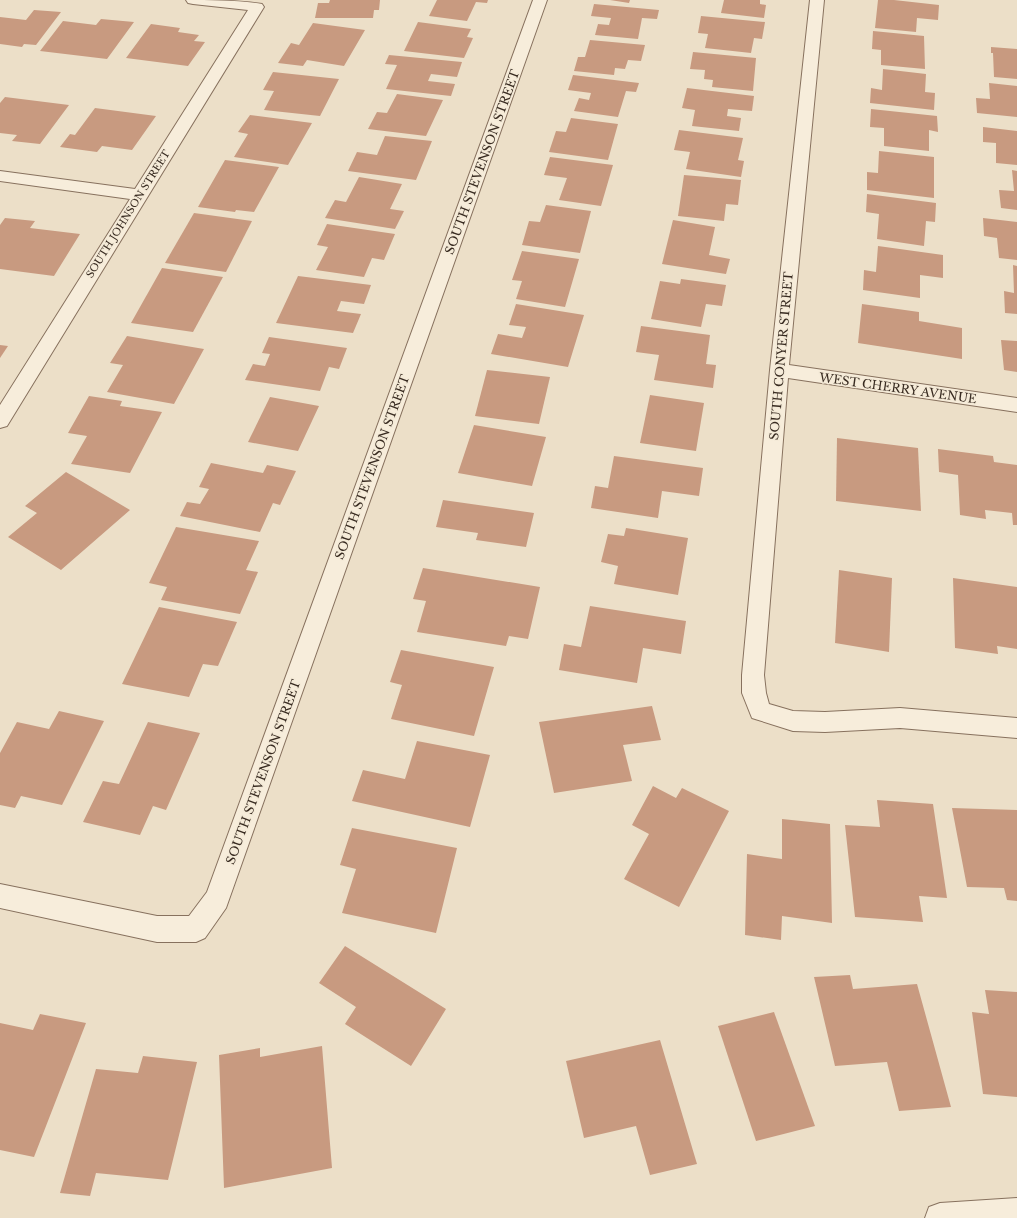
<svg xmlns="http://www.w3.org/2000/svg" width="1017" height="1218" font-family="'Libre Baskerville',serif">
  <rect width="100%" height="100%" fill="#ecdfc8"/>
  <g fill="#c89a80">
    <polygon points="330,0 380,0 379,10 374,10 373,18 315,18 318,3 329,3"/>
    <polygon points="437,0 488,0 487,3 476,2 467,21 429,16"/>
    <polygon points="610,0 630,0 629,3"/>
    <polygon points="724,0 760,0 760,4 766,5 764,18 721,13"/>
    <polygon points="878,0 894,0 939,5 938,20 917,18 916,32 875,28"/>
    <polygon points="594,4 659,10 657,19 642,18 638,39 595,35 598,24 609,25 611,18 591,16"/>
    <polygon points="34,10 61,12 36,45 24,44 22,47 0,44 0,17 26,20"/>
    <polygon points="701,16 765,22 762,39 754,38 751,53 705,48 708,34 698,33"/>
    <polygon points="101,19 134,22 107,59 40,51 63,21 96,25"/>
    <polygon points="418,22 471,29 467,37 473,38 464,58 404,51"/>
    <polygon points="313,23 365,30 344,66 307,60 303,66 278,63 291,43 299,45"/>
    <polygon points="151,24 180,28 178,32 199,35 194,41 205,42 188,66 126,58"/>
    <polygon points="873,31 924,36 925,69 881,65 881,50 872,49"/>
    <polygon points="590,40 645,45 641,61 628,60 625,69 615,68 614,75 574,71 578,57 585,57"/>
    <polygon points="991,47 1017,49 1017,79 994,77 993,53 991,53"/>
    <polygon points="693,52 756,58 753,91 712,87 713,80 704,79 705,70 690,69"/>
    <polygon points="389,55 462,62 457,77 431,74 428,81 455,84 451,96 386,89 397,65 385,64"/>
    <polygon points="883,69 926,74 925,92 935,93 934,110 870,103 871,88 882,90"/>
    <polygon points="273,72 339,79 320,116 264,110 274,91 263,90"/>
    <polygon points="573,75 639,83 636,92 626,91 618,117 574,111 579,98 589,100 591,93 568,90"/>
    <polygon points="989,83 1017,86 1017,117 977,113 976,98 990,99"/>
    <polygon points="687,88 754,96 752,111 728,109 727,116 741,118 739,131 692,126 695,110 682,108"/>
    <polygon points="397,94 443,100 426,136 368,129 377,112 387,113"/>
    <polygon points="5,97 69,105 40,144 12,141 17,135 0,133 0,103"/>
    <polygon points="95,108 156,116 132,150 102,146 97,152 60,147 70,134 75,135"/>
    <polygon points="871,109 937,116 938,132 929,130 929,151 884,146 884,128 870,127"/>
    <polygon points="250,115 312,123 288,165 234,157 248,134 238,132"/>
    <polygon points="571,118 618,124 608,160 549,152 556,131 566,132"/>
    <polygon points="983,127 1017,131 1017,165 996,163 996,143 983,142"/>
    <polygon points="679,130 743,138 738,160 744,161 741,177 686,169 690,152 674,150"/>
    <polygon points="385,136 432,141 416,180 348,171 357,152 377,155"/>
    <polygon points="879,151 934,157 934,198 867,190 867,172 878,173"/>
    <polygon points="550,157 613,165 601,206 559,200 567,178 544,175"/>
    <polygon points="225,160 279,167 254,212 236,210 235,212 198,207"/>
    <polygon points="1012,170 1017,171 1017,210 1001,208 999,190 1014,191"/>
    <polygon points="684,175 741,180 738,205 726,204 724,221 678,216"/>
    <polygon points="359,177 402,184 390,209 404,211 395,229 325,218 335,200 346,202"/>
    <polygon points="867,194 936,203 935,222 926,221 924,246 877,239 879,214 866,212"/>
    <polygon points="546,205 591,211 580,253 522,245 529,221 540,222"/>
    <polygon points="194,213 252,221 226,272 165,263"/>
    <polygon points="5,218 35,221 30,228 80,234 54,276 0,269 0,225"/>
    <polygon points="983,218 1017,222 1017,260 999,258 997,238 984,236"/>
    <polygon points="673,220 715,227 709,255 730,259 726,274 662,264"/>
    <polygon points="327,224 395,234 384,260 372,258 364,277 316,270 328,247 317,245"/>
    <polygon points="878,246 943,255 943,278 920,275 920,298 863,290 864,270 876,272"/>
    <polygon points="522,251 579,259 565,307 516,299 522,281 512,280"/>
    <polygon points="1013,265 1017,266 1017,314 1005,313 1004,291 1014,293"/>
    <polygon points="162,268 223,277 193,332 131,323"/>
    <polygon points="298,276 371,285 364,304 341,301 337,311 361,314 353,333 276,323"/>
    <polygon points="681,279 726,285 722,306 706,304 701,327 651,319 660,281 680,284"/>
    <polygon points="516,304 584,315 568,367 491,354 498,334 522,338 526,327 509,325"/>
    <polygon points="862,304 919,312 919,321 962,328 962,359 858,343"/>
    <polygon points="641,326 710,335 706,364 716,365 713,388 654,380 659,355 636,352"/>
    <polygon points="127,336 204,349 174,404 107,392 123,365 110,363"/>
    <polygon points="269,337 347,348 339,369 329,367 320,391 245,380 253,364 265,366 270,354 262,353"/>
    <polygon points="1001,340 1017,341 1017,372 1004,370"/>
    <polygon points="0,345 8,346 0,358"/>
    <polygon points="487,370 550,377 539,424 475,416"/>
    <polygon points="650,395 704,403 696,451 640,443"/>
    <polygon points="89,396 122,401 120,406 162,412 130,473 71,464 87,436 68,433"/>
    <polygon points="270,397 319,406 298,451 248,442"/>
    <polygon points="474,425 546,437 532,486 458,473"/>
    <polygon points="837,438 918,448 921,511 836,501"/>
    <polygon points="938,449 993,456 994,462 1017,465 1017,525 1013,525 1012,513 985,510 986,519 960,515 958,475 939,472"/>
    <polygon points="614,456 703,468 699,496 662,491 658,518 591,508 595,486 608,488"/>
    <polygon points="211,463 263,473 267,465 296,471 280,505 273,503 260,532 180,516 187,502 200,504 209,489 199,487"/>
    <polygon points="66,472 130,510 61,570 8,537 37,513 25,506"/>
    <polygon points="443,500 534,513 526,547 476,540 478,533 436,527"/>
    <polygon points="176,527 259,541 246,570 258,572 240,614 161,600 167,587 149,583"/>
    <polygon points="626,528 688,538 678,595 614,584 618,566 601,562 608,534 624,536"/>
    <polygon points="423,568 540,587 528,639 509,636 506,646 417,632 426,601 413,599"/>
    <polygon points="839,570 892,578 889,652 835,643"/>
    <polygon points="953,578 1017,587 1017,649 997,646 998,654 955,648"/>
    <polygon points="590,606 686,621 681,654 643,648 637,683 559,670 564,644 581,647"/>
    <polygon points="159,607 237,622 218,666 203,664 189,697 122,684"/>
    <polygon points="401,650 494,667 474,736 391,719 402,685 390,682"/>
    <polygon points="652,706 661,740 623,745 632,781 554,793 539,722"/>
    <polygon points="59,711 104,721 62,805 21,796 15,808 0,805 0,753 17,722 49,729"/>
    <polygon points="148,722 200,733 166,810 153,806 140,835 83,822 103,781 119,784"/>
    <polygon points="417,741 490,755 470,827 352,801 363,770 405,779"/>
    <polygon points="653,786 676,798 682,788 729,811 679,907 624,879 649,834 632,825"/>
    <polygon points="877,800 933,804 947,898 919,896 923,922 855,917 845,825 880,827"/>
    <polygon points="952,808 1017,810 1017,901 1007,900 1004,888 967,887"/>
    <polygon points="782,819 830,824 832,923 782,916 781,940 745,935 747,854 782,859"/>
    <polygon points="352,828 457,848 436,933 342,913 356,869 340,865"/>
    <polygon points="345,946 446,1009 411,1066 345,1024 356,1007 319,983"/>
    <polygon points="850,975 853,989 917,984 951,1107 899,1111 887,1062 835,1066 814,977"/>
    <polygon points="985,990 1017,992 1017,1097 983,1094 972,1012 989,1014"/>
    <polygon points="774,1012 815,1126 756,1141 718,1026"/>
    <polygon points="40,1014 86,1023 34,1157 0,1150 0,1023 33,1030"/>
    <polygon points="660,1040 697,1164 650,1175 636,1126 584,1138 566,1061"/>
    <polygon points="322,1046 332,1168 224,1188 219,1055 260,1048 260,1057"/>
    <polygon points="143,1056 197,1062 168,1180 96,1173 90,1196 60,1193 96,1069 138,1073"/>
  </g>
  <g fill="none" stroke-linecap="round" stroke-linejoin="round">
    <g stroke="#87715e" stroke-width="2">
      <g id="minor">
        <path d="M186,0C211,0 237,0 262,4L264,7L7,426L0,428V405L130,199L0,181V171L135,189L248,10L193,4L188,3Z"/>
        <polygon points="533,0 547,0 226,908 205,938 196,942 157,942 0,908 0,884 157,916 189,916 207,892"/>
        <polygon points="810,0 824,0 789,365 1017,398 1017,412 788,378 764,675 766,693 769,704 793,711 825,712 900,708 1017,718 1017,738 900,728 825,732 793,731 752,718 742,693 742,675 770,370"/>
        <polygon points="1017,1198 1017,1218 925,1218 929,1207 940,1203"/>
      </g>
    </g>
    <use href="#minor" fill="#f7eddb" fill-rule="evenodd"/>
  </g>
  <g text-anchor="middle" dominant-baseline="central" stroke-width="3" stroke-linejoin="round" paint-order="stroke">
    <g font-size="10" fill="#382b21" stroke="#f4ead7">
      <text transform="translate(128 214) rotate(-58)">SOUTH JOHNSON STREET</text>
    </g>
    <g font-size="12" fill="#382b21" stroke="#f4ead7">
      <text transform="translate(482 162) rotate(-70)">SOUTH STEVENSON STREET</text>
      <text transform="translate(781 356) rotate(-85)">SOUTH CONYER STREET</text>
      <text transform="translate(898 388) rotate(8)">WEST CHERRY AVENUE</text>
      <text transform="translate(372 467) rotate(-70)">SOUTH STEVENSON STREET</text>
      <text transform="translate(263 772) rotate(-70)">SOUTH STEVENSON STREET</text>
    </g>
  </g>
</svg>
